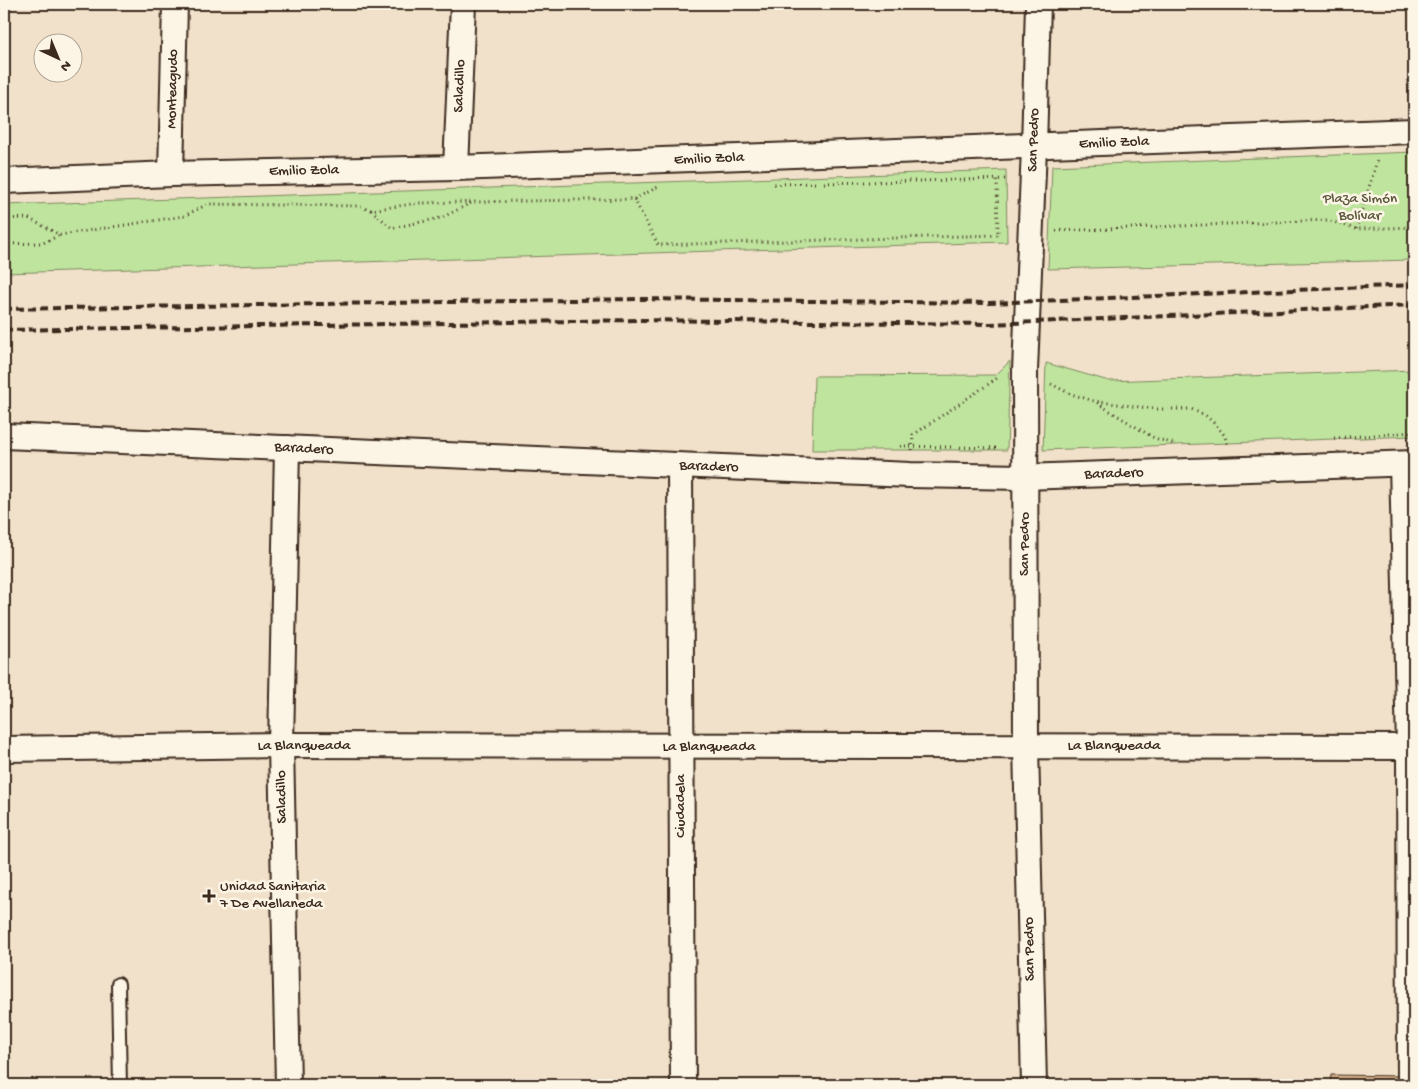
<svg xmlns="http://www.w3.org/2000/svg" width="1418" height="1089" font-family="'Gochi Hand',sans-serif">
  <rect width="100%" height="100%" fill="#f1e1ca"/>
  <filter id="ink" filterUnits="userSpaceOnUse"><feTurbulence type="fractalNoise" baseFrequency=".02" numOctaves="2"/><feDisplacementMap in="SourceGraphic" scale="10" xChannelSelector="R" yChannelSelector="G"/><feConvolveMatrix kernelMatrix="1 2 1 2 8 2 1 2 1" color-interpolation-filters="sRGB"/></filter>
  <g filter="url(#ink)">
    <g fill="#bfe49e" stroke="#7d875e">
      <polygon points="1414,152 1414,260 1048,269 1052,166"/>
      <polygon points="1006,170 1007,242 4,273 4,205"/>
      <polygon points="1010,361 1007,450 812,450 814,376 996,375"/>
      <polygon points="1046,363 1109,381 1414,370 1414,436 1043,450"/>
    </g>
    <polygon fill="#d8b38a" stroke="#3b2a1e" points="1331,1075 1404,1076 1404,1085 1330,1085"/>
    <g fill="none" stroke-linecap="round" stroke-linejoin="round">
      <g stroke="#3b2a1e" stroke-width="16">
        <polyline id="lane" points="118,984 120,1085"/>
      </g>
      <g stroke="#3b2a1e" stroke-width="28">
        <g id="street">
          <polyline points="456,168 463,4"/>
          <polyline points="171,174 175,4"/>
          <polyline points="4,181 171,174 456,168 1414,131"/>
          <polyline points="4,436 910,475 1024,477 1414,463"/>
          <polyline points="287,448 281,745 288,1085"/>
          <polyline points="1402,464 1409,747 1410,1085"/>
          <polyline points="680,466 683,1085"/>
          <polyline points="4,749 281,745 1414,747"/>
          <polyline points="1034,1085 1026,746 1025,371 1034,147 1038,4"/>
        </g>
      </g>
      <g stroke="#3b2a1e" stroke-width="3" stroke-dasharray="1 4" stroke-linecap="butt">
        <polyline points="774,184 1008,179"/>
        <polyline points="634,199 658,187"/>
        <polyline points="371,210 392,228 441,218 471,203"/>
        <polyline points="4,219 28,218 60,235 184,216 208,204 357,206 371,210 419,203 634,199 658,245 998,235 997,179"/>
        <polyline points="1356,229 1378,158"/>
        <polyline points="1056,231 1327,220 1356,229 1414,227"/>
        <polyline points="4,244 43,243 60,235"/>
        <polyline points="1051,384 1071,394 1094,401 1155,409 1191,409 1206,416 1216,425 1225,436 1227,444"/>
        <polyline points="1097,403 1154,438 1175,444"/>
        <polyline points="1334,438 1414,432"/>
        <polyline points="900,446 999,448"/>
        <polyline points="912,450 913,435 999,377"/>
      </g>
      <use href="#lane" stroke="#fcf5e5" stroke-width="12"/>
      <use href="#street" stroke="#fcf5e5" stroke-width="24"/>
      <g stroke="#3b2a1e" stroke-width="4" stroke-dasharray="8 4" stroke-linecap="butt">
        <polyline points="4,309 639,299 990,303 1414,285"/>
        <polyline points="4,330 639,320 990,324 1414,305"/>
      </g>
    </g>
  </g>
  <path fill="#3b2a1e" stroke="#fcf5e5" stroke-width="2" d="M206.5 888.5h5v5h5v5h-5v5h-5v-5h-5v-5h5z"/>
  <g text-anchor="middle" dominant-baseline="central" stroke-width="5" stroke-linejoin="round" paint-order="stroke">
    <g font-size="15" fill="#3b2a1e" stroke="#fcf5e5">
      <text transform="translate(460 86) rotate(-88)">Saladillo</text>
      <text transform="translate(173 89) rotate(-89)">Monteagudo</text>
      <text transform="translate(1034 140) rotate(-88)">San Pedro</text>
      <text transform="translate(1114 143) rotate(-2)">Emilio Zola</text>
      <text transform="translate(709 159) rotate(-2)">Emilio Zola</text>
      <text transform="translate(304 171) rotate(-1)">Emilio Zola</text>
      <text transform="translate(304 449) rotate(3)">Baradero</text>
      <text transform="translate(709 467) rotate(2)">Baradero</text>
      <text transform="translate(1114 474) rotate(-2)">Baradero</text>
      <text transform="translate(1025 544) rotate(-90)">San Pedro</text>
      <text x="304" y="746">La Blanqueada</text>
      <text x="1114" y="746">La Blanqueada</text>
      <text x="709" y="747">La Blanqueada</text>
      <text transform="translate(282 797) rotate(-91)">Saladillo</text>
      <text transform="translate(681 806) rotate(-90)">Ciudadela</text>
      <text transform="translate(1030 949) rotate(-91)">San Pedro</text>
    </g>
    <g font-size="15" fill="#5c583e" stroke="#fcf5e5">
      <text x="1360" y="199">Plaza Simón<tspan x="1360" dy="17">Bolívar</tspan></text>
    </g>
    <g font-size="15" fill="#3b2a1e" stroke="#fcf5e5" text-anchor="start">
      <text x="220" y="887">Unidad Sanitaria<tspan x="220" dy="17">7 De Avellaneda</tspan></text>
    </g>
  </g>
  <rect width="1418" height="1089" fill="none" stroke="#fcf5e5" stroke-width="20"/>
  <rect x="10" y="10" width="1398" height="1069" fill="none" stroke="#3b2a1e" stroke-width="2" filter="url(#ink)"/>
  <g transform="translate(58 58) rotate(136)"><circle r="24" fill="#fcf5e5" stroke="#afa495"/>
  <path d="M0-4L9 19L0 12L-9 19Z" fill="#3b2a1e"/>
  <text y="-8" font-size="14" font-weight="bold" text-anchor="middle" fill="#3b2a1e">N</text>
  </g>
</svg>
